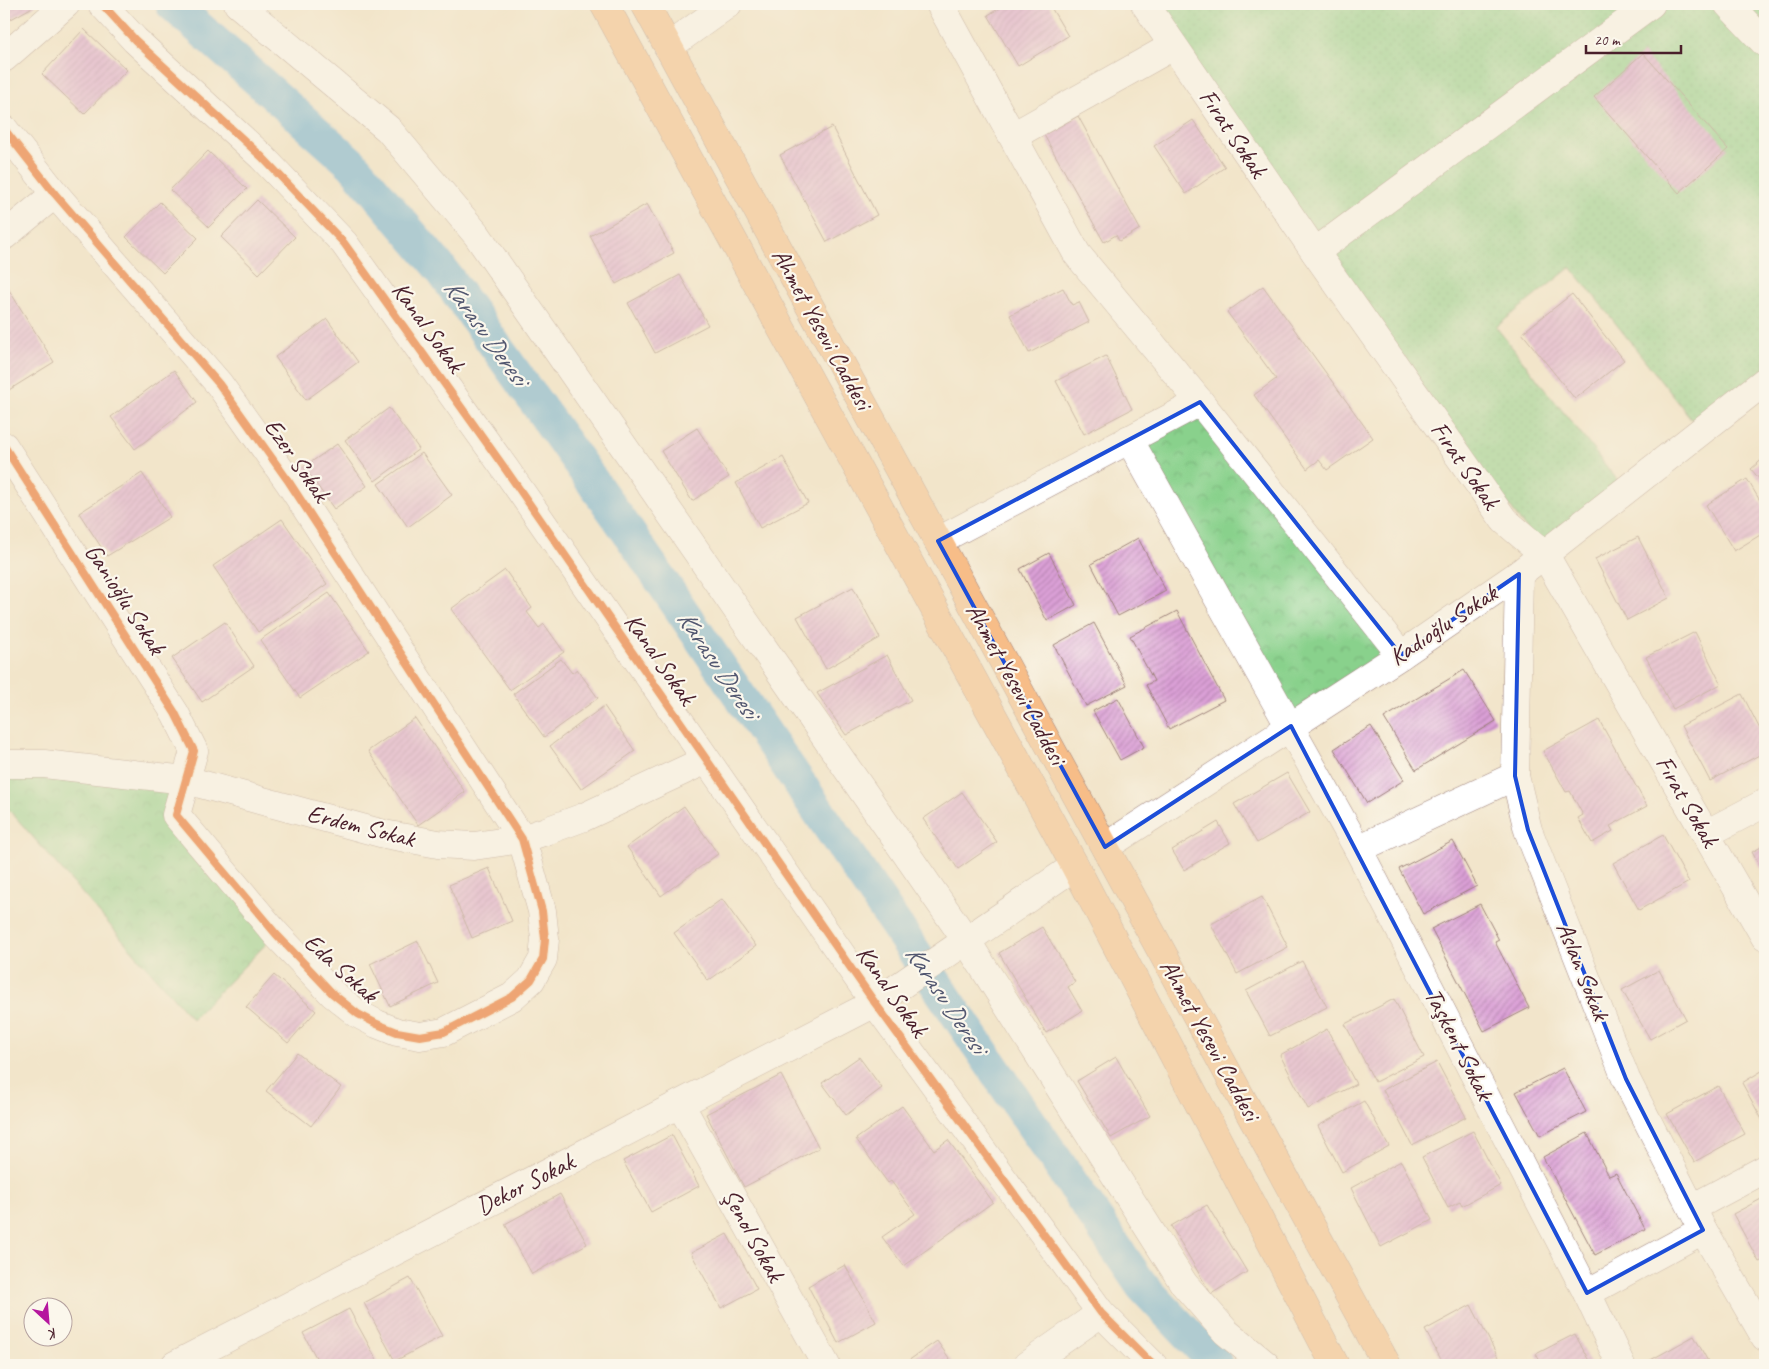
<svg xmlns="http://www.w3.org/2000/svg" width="1769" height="1369" font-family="Caveat,sans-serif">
  <defs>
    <pattern id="grass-dots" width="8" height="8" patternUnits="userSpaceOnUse" patternTransform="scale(1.25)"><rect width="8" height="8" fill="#89d18c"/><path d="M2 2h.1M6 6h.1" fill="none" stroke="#78b379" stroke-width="1.8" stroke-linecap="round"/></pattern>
    <pattern id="park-crowns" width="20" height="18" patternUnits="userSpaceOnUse" patternTransform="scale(1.25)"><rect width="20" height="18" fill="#89d18c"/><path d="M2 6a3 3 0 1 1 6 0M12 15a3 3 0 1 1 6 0" fill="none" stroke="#78b379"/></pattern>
    <pattern id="building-hatch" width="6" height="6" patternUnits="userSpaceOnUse" patternTransform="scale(1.25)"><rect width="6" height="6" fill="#dba0d7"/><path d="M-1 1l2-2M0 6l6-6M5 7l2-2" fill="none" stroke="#b482af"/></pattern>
  </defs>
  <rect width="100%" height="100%" fill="#fbf7ec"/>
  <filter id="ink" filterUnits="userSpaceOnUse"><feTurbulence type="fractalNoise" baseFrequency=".02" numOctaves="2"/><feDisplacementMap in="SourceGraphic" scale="10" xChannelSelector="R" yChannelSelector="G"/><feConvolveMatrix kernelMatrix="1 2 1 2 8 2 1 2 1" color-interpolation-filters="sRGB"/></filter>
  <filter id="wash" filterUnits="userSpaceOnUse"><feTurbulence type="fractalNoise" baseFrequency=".0096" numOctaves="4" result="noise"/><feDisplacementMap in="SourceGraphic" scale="20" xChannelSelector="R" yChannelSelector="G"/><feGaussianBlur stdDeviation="1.12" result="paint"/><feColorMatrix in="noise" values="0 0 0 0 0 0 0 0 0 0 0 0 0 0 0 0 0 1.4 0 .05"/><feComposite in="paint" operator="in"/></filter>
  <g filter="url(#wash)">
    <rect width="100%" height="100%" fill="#f2e5cb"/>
    <polygon fill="url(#grass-dots)" stroke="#6a785c" points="1145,4 1765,4 1765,381 1701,431 1571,267 1496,327 1626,491 1545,555"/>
    <g fill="url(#park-crowns)" stroke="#6a785c">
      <polygon points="1200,402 1401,655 1291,726 1129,439"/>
      <polygon points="4,764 186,780 176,815 276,934 192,1019 4,804"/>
    </g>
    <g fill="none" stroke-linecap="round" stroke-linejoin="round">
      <polyline stroke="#5eacd8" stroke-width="34" points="172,4 352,164 440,268 622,523 1142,1286 1217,1365"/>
    </g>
    <g id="blocks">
      <g fill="url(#building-hatch)">
        <polygon points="4,4 38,4 4,23"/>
        <polygon points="1007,4 1049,4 1068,36 1018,66 988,15"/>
        <polygon points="84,29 127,70 84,114 42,74"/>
        <polygon points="1643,53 1728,149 1679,193 1594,97"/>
        <polygon points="1078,116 1140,229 1119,241 1116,235 1104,242 1044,135"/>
        <polygon points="1193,120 1225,167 1186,194 1154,146"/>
        <polygon points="832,127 877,215 827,242 780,155"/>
        <polygon points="208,151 247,189 209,227 170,190"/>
        <polygon points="257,200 295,237 259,274 221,237"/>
        <polygon points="160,202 198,238 163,273 126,237"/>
        <polygon points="647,204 674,253 616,284 590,236"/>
        <polygon points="680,275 708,325 655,353 628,303"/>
        <polygon points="4,282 54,362 4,393"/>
        <polygon points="1263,286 1373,438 1327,470 1319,460 1307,469 1254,395 1276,379 1227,312"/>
        <polygon points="1063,288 1072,305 1079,302 1089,322 1029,353 1010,315"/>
        <polygon points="1572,294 1624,360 1575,399 1522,333"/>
        <polygon points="327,319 358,362 306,400 275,357"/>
        <polygon points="1106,356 1132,409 1084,434 1056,381"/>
        <polygon points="174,370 197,402 135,449 111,417"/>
        <polygon points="389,408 419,449 375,481 345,440"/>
        <polygon points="697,428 729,477 692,501 661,451"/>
        <polygon points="337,444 367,486 334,509 304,467"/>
        <polygon points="422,453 452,495 408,527 378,484"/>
        <polygon points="783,457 808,503 760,528 736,483"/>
        <polygon points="1765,457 1765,486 1751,469"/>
        <polygon points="142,473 170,517 107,556 79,513"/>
        <polygon points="1747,479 1765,509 1765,532 1734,551 1706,505"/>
        <polygon points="282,519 327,584 258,632 213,566"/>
        <polygon points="1638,537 1669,598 1627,620 1595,559"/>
        <polygon points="1138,538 1166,591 1118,616 1091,564"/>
        <polygon points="1049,553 1076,605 1047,621 1020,569"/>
        <polygon points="505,570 532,608 527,612 539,628 544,624 564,652 510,690 451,609"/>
        <polygon points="853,587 880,638 826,669 797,617"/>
        <polygon points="329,593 369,651 300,698 260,640"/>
        <polygon points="1177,611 1224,700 1169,729 1146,685 1154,681 1130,636"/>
        <polygon points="225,622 254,666 202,702 172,658"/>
        <polygon points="1094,623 1127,685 1086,706 1054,645"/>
        <polygon points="1695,632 1721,684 1673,709 1646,657"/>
        <polygon points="887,655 911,700 846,735 817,693"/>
        <polygon points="561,659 572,673 577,669 598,698 544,737 513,694"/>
        <polygon points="1464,670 1496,721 1416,770 1384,718"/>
        <polygon points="1742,694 1765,739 1765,752 1710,781 1681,726"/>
        <polygon points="1118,698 1144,747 1120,760 1093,711"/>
        <polygon points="604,706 635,751 581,789 550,746"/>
        <polygon points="415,718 465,792 418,825 368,751"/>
        <polygon points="1599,720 1647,806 1610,826 1613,831 1592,843 1578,818 1583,815 1570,791 1566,792 1543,751"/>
        <polygon points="1371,726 1404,780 1367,803 1334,749"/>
        <polygon points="1287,773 1310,812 1257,843 1234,804"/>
        <polygon points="962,792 997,842 958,869 923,819"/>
        <polygon points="684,806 718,854 661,896 627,847"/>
        <polygon points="1218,822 1230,843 1184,870 1172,850"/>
        <polygon points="1663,835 1689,882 1639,910 1613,863"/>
        <polygon points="1453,841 1477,886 1423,914 1399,869"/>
        <polygon points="1765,845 1765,876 1752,852"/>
        <polygon points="489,868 512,921 472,938 449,885"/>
        <polygon points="1262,897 1288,947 1237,974 1211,924"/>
        <polygon points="722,899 756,946 708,981 674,933"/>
        <polygon points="1480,904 1499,940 1495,942 1529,1008 1484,1031 1431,929"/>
        <polygon points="1042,927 1075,982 1068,987 1082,1011 1046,1033 999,953"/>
        <polygon points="418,941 438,983 390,1006 370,964"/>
        <polygon points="1302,961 1327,1007 1270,1036 1246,991"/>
        <polygon points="1659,970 1686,1019 1650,1039 1622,990"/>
        <polygon points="274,975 316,1011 288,1043 246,1007"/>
        <polygon points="1394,999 1424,1057 1375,1082 1345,1024"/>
        <polygon points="1327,1029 1356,1084 1308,1109 1280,1055"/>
        <polygon points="297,1053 341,1087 311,1126 266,1091"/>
        <polygon points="859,1057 882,1088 846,1115 822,1083"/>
        <polygon points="1116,1057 1150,1116 1111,1138 1077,1081"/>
        <polygon points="1437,1062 1466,1117 1412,1145 1383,1090"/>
        <polygon points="1563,1068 1586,1112 1540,1136 1516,1092"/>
        <polygon points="1765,1069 1765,1125 1742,1083"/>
        <polygon points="781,1075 819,1148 744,1187 706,1114"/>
        <polygon points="1718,1086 1745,1134 1694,1162 1667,1114"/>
        <polygon points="1364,1101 1389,1146 1342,1172 1318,1126"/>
        <polygon points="902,1106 934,1150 948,1140 993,1202 904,1266 882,1237 915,1214 891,1181 888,1183 856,1139"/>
        <polygon points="1473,1131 1501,1185 1462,1206 1460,1202 1448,1208 1422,1157"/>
        <polygon points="1587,1133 1609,1176 1616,1173 1645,1229 1595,1255 1543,1157"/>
        <polygon points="672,1135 699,1186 651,1212 623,1161"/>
        <polygon points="1401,1161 1432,1220 1381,1247 1351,1188"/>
        <polygon points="560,1194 587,1244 532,1274 505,1224"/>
        <polygon points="1765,1197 1765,1259 1759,1262 1733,1214"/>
        <polygon points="1207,1205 1247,1272 1211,1294 1171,1226"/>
        <polygon points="727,1234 757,1289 721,1308 691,1253"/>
        <polygon points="845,1265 876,1322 838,1343 808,1286"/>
        <polygon points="410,1278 442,1336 395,1361 364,1303"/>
        <polygon points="1471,1305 1498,1357 1482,1365 1444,1365 1425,1330"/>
        <polygon points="349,1309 378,1362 372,1365 320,1365 303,1333"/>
        <polygon points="1575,1334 1591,1365 1542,1365 1536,1354"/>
        <polygon points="1694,1336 1710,1365 1649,1365 1647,1362"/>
        <polygon points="937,1341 954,1365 902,1365"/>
      </g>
    </g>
  </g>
  <g filter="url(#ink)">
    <use href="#blocks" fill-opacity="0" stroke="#9e827b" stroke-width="1"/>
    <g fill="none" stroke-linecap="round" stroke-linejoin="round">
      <g stroke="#9e827b" stroke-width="29">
        <g id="minor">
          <polyline points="102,4 135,40 262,157 344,243 506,470 875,1003 1101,1313 1153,1365"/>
          <polyline points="238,4 388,129 477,235 966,940 1184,1284 1226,1332 1266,1365"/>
          <polyline points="940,4 1077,254 1200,402 1401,655"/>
          <polyline points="1145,4 1315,252 1504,520 1545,555 1765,937"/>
          <polyline points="1728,4 1765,43"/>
          <polyline points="668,47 728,4"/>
          <polyline points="4,58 66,4"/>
          <polyline points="4,129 55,194 219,384 289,482 522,839 542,911 545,939 543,959 531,980 512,997 444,1032 420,1036 397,1032 377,1024 358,1014 333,994 276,934 176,815 194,751 175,713 4,446"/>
          <polyline points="1013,136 1173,46"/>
          <polyline points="4,236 55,194"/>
          <polyline points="1315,252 1651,4"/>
          <polyline points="1129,439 1358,849 1587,1293 1621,1365"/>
          <polyline points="938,541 1200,402"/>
          <polyline points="1519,574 1515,776 1528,830 1626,1079 1703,1230 1765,1337"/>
          <polyline points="4,764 44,764 186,780 384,834 438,844 474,846 522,839 546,831 584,817 706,760"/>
          <polyline points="1706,834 1765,803"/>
          <polyline points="1105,847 1401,655 1519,574 1765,381"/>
          <polyline points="1358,849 1515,776"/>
          <polyline points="680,1104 826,1365"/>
          <polyline points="1692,1208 1765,1169"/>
          <polyline points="1587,1293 1703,1230"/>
          <polyline points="175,1365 875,1003 1075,866"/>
          <polyline points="1027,1365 1101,1313"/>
        </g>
      </g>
      <g stroke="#9e827b" stroke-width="29">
        <g id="highway">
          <polyline points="604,4 1075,866 1335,1365"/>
          <polyline points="645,4 1387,1365"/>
        </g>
      </g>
      <use href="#minor" stroke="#fff" stroke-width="28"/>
      <use href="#highway" stroke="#f7bd88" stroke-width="28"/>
      <g stroke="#fbf7ec" stroke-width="11">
        <g id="cycleway">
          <polyline points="102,4 135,40 262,157 344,243 506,470 875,1003 1101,1313 1153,1365"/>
          <polyline points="4,129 55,194 219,384 289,482 522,839 542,911 545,939 543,959 531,980 512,997 444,1032 420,1036 397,1032 377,1024 358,1014 333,994 276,934 176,815 194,751 175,713 4,446"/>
        </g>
      </g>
      <use href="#cycleway" stroke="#e8590c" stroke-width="8"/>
    </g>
  </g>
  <path d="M0 0H1769V1369H0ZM1200,402L1401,655L1519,574L1515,776L1528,830L1626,1079L1703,1230L1587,1293L1291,726L1105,847L938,541Z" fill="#f2e5cb" fill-opacity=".55" fill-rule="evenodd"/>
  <path fill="none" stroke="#1d4ed8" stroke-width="4" stroke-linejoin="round" d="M1200,402L1401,655L1519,574L1515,776L1528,830L1626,1079L1703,1230L1587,1293L1291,726L1105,847L938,541Z"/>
  <g text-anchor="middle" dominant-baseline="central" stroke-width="4.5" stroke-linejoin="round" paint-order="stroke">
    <g font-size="25" fill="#4a1f2b" stroke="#fbf7ec">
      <text transform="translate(1233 133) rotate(56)">Fırat Sokak</text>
      <text transform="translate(428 327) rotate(54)">Kanal Sokak</text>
      <text transform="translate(822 329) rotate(61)">Ahmet Yesevi Caddesi</text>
      <text transform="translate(297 460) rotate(55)">Ezer Sokak</text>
      <text transform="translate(1465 465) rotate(55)">Fırat Sokak</text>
      <text transform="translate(125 599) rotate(57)">Ganioğlu Sokak</text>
      <text transform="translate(1443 625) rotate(-34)">Kadıoğlu Sokak</text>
      <text transform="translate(660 659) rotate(55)">Kanal Sokak</text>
      <text transform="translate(1016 684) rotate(61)">Ahmet Yesevi Caddesi</text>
      <text transform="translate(1687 801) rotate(60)">Fırat Sokak</text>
      <text transform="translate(361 826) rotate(14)">Erdem Sokak</text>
      <text transform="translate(341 968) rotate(42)">Eda Sokak</text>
      <text transform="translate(1583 971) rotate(68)">Aslan Sokak</text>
      <text transform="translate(892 991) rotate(55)">Kanal Sokak</text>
      <text transform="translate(1210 1040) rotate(61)">Ahmet Yesevi Caddesi</text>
      <text transform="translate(1459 1044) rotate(63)">Taşkent Sokak</text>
      <text transform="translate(525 1184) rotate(-27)">Dekor Sokak</text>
      <text transform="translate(753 1235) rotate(61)">Şenol Sokak</text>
    </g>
    <g font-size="26" font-style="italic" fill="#525770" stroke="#fbf7ec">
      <text transform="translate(486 332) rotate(54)">Karasu Deresi</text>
      <text transform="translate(718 664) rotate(56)">Karasu Deresi</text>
      <text transform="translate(946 999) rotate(56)">Karasu Deresi</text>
    </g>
  </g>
  <rect width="1769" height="1369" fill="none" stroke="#fbf7ec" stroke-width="20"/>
  <g transform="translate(48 1322) rotate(154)"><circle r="24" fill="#fbf7ec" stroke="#b4a19f"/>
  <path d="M0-4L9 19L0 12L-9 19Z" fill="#b5179e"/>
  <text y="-8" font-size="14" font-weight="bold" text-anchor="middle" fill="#4a1f2b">K</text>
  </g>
  <path d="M1586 45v8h95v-8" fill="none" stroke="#4a1f2b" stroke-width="2.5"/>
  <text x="1594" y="45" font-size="15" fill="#4a1f2b" stroke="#fbf7ec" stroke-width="4" paint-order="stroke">20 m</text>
</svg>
